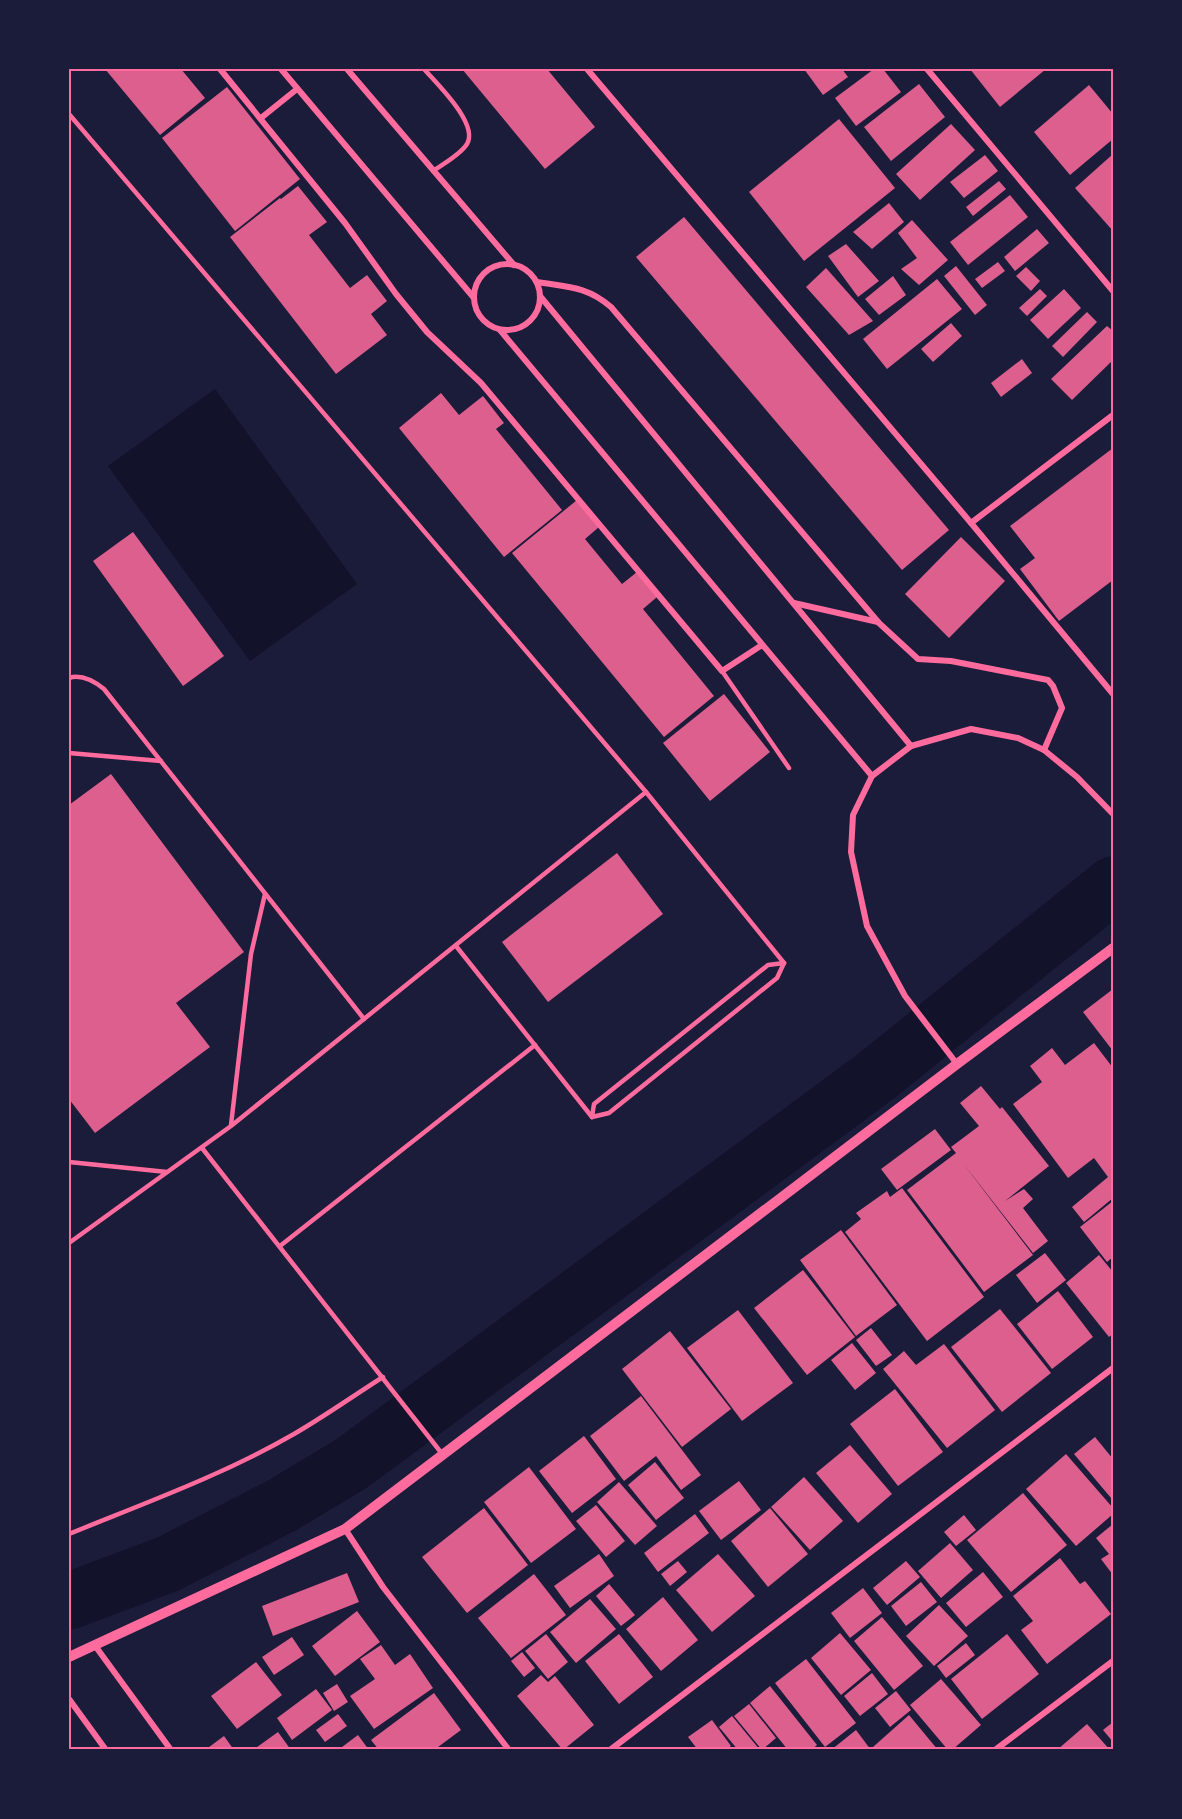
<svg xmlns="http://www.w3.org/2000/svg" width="1182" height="1819" font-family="'DejaVu Sans',sans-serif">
  <rect width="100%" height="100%" fill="#1b1b3a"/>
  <polygon fill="#12122b" points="215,389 357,584 250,661 108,466"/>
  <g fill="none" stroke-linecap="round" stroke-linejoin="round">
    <polyline stroke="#12122b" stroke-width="57" points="69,1601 168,1564 281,1506 351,1464 875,1077 1113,885"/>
  </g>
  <g fill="#dd5f8e">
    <polygon points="105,69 181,69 205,98 160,135"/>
    <polygon points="462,69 547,69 595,127 545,169"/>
    <polygon points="804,69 842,69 848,77 823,95"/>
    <polygon points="874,69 883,69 901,92 856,126 835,98"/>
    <polygon points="970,69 1046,69 1000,107"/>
    <polygon points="919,84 945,117 891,161 864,127"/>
    <polygon points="1089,85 1113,114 1113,139 1070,175 1034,132"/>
    <polygon points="227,87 300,179 235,231 162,138"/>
    <polygon points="839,119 895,188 804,261 749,192"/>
    <polygon points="951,124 975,150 920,200 896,174"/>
    <polygon points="1113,154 1113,231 1075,188"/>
    <polygon points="985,155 998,171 964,198 950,182"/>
    <polygon points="999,181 1006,189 973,216 966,207"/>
    <polygon points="298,186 327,222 309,235 350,288 367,275 387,301 371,314 387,335 336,374 230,237 280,198 281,199"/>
    <polygon points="1010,195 1028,217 968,265 950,242"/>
    <polygon points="889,203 904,222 872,249 853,232"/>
    <polygon points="684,217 949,530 902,570 636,257"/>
    <polygon points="912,220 948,260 919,285 901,269 917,258 898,233"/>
    <polygon points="1037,229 1049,243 1015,271 1004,257"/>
    <polygon points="846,244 879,281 858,297 828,256"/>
    <polygon points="998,262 1005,271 982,288 975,279"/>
    <polygon points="956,266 987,305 975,315 944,276"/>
    <polygon points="1026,267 1040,281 1031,291 1016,276"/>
    <polygon points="826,268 873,321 849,335 806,287"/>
    <polygon points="893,276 906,295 879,315 865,299"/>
    <polygon points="937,279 962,309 887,369 863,339"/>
    <polygon points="1040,289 1047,296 1027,316 1019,308"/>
    <polygon points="1064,289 1081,308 1048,339 1030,320"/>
    <polygon points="1087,312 1097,322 1063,357 1052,346"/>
    <polygon points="951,323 962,336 933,362 921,349"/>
    <polygon points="1107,326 1113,331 1113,360 1072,400 1051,379"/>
    <polygon points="1022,359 1032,373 1001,397 991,383"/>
    <polygon points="441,393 459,415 483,396 504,423 496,429 562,510 504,557 399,428"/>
    <polygon points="1113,448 1113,580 1059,621 1020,569 1035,558 1010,526"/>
    <polygon points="577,500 599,527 585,539 622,584 637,572 657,597 643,609 714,696 664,737 512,553"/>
    <polygon points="133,532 224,656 183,686 93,561"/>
    <polygon points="961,537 1005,581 949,638 905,594"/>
    <polygon points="724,694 770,752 710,801 663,743"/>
    <polygon points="111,774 244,952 176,1003 210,1047 95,1133 69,1099 69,805"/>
    <polygon points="617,853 663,914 548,1002 502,942"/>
    <polygon points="1113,989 1113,1051 1083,1012"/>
    <polygon points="1094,1043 1113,1068 1113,1198 1084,1222 1072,1207 1108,1177 1094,1158 1068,1178 1013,1104 1042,1082 1030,1066 1052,1048 1065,1065"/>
    <polygon points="981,1086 1000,1109 1002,1107 1049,1166 1005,1201 1024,1189 1033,1199 1023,1208 1048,1241 1033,1253 962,1162 1033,1255 984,1292 907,1190 956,1153 951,1147 979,1126 960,1103"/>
    <polygon points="935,1129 951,1150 897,1190 881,1169"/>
    <polygon points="902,1188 984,1297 927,1341 845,1232 861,1219 856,1213 887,1191 890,1197"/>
    <polygon points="1113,1201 1113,1257 1107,1262 1080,1227"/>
    <polygon points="841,1230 897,1305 856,1336 800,1260"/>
    <polygon points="1045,1253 1066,1280 1037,1303 1016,1275"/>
    <polygon points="1099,1255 1113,1272 1113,1334 1109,1337 1066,1283"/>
    <polygon points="803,1270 855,1337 807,1375 754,1308"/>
    <polygon points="1058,1291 1093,1337 1052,1369 1017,1324"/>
    <polygon points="1000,1309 1051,1373 1002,1412 951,1347"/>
    <polygon points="738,1310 793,1383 742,1421 687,1348"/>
    <polygon points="871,1328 892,1355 876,1366 856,1340"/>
    <polygon points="670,1331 731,1409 682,1447 622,1369"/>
    <polygon points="852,1343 876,1373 855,1390 831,1360"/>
    <polygon points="944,1344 995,1410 947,1448 883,1369 904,1351 916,1365"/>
    <polygon points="895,1389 943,1452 898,1486 850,1424"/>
    <polygon points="641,1396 701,1475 681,1490 656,1456 624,1481 590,1436"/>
    <polygon points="584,1436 616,1479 572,1513 539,1471"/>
    <polygon points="1095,1437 1113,1459 1113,1497 1111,1498 1074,1454"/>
    <polygon points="850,1445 892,1494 858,1523 816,1473"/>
    <polygon points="1066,1454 1113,1508 1113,1514 1076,1546 1026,1489"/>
    <polygon points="655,1462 684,1498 656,1520 628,1485"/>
    <polygon points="529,1467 576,1529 531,1563 484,1502"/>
    <polygon points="804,1477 843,1521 810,1550 771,1507"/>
    <polygon points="739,1481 761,1510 721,1540 699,1511"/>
    <polygon points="619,1482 657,1526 635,1545 597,1502"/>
    <polygon points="1023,1493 1067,1545 1011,1592 967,1540"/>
    <polygon points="596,1505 625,1541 606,1557 576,1521"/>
    <polygon points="484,1508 528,1565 467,1613 422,1557"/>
    <polygon points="770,1508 808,1554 768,1587 731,1541"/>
    <polygon points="695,1514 709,1533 658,1572 644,1553"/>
    <polygon points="964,1515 976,1530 956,1546 944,1532"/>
    <polygon points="1113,1524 1113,1575 1101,1559 1109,1554 1096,1538"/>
    <polygon points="950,1543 973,1570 941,1598 918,1571"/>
    <polygon points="599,1554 614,1576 570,1608 554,1586"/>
    <polygon points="718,1554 755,1596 712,1632 676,1590"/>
    <polygon points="1060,1558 1080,1584 1085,1581 1111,1614 1047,1664 1021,1630 1033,1621 1013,1596"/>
    <polygon points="678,1561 687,1572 670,1586 661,1574"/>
    <polygon points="906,1561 920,1577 887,1605 873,1588"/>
    <polygon points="983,1572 1003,1597 966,1627 946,1603"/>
    <polygon points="347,1573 359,1602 273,1636 262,1606"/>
    <polygon points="534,1574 566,1615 511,1658 478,1618"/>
    <polygon points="921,1582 937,1602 906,1626 891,1606"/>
    <polygon points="609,1584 635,1615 621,1626 596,1596"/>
    <polygon points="863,1588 882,1613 850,1638 831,1613"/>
    <polygon points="663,1597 698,1640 661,1671 626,1629"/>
    <polygon points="590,1599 616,1629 576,1663 550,1632"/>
    <polygon points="939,1605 968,1636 934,1666 906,1636"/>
    <polygon points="357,1611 380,1642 335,1676 312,1646"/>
    <polygon points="882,1617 923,1666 894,1690 854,1641"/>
    <polygon points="840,1633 871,1670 841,1695 811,1658"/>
    <polygon points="546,1634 568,1662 548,1679 525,1651"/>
    <polygon points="619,1634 653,1677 619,1704 585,1661"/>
    <polygon points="1007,1634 1039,1674 982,1719 951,1679"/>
    <polygon points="292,1637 304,1655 274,1675 262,1657"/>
    <polygon points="966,1643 975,1655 946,1678 937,1666"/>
    <polygon points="381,1645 395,1665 410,1654 433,1688 374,1729 350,1696 375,1679 360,1659"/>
    <polygon points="522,1652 535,1668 524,1677 511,1661"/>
    <polygon points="806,1659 856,1723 825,1747 775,1683"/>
    <polygon points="256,1662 282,1695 237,1729 211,1696"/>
    <polygon points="872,1673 888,1694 860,1716 844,1696"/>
    <polygon points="541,1675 548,1682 555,1676 594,1725 563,1750 517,1696"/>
    <polygon points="941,1679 981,1725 952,1750 948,1750 910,1705"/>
    <polygon points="337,1684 348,1702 334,1711 323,1693"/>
    <polygon points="770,1686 817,1745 811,1750 788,1750 750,1703"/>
    <polygon points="316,1689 332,1710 292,1740 277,1718"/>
    <polygon points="896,1691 911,1710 890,1727 875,1708"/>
    <polygon points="434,1693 461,1730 434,1750 379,1750 371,1740"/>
    <polygon points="749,1704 776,1738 762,1750 734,1716"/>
    <polygon points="338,1714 347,1726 325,1742 316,1730"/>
    <polygon points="909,1715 938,1750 876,1750 873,1747"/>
    <polygon points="732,1716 760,1750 738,1750 719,1727"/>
    <polygon points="712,1720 731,1746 726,1750 698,1750 688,1737"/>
    <polygon points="1113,1722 1113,1742 1103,1730"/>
    <polygon points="1087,1724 1110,1750 1057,1750"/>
    <polygon points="856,1730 871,1750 831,1750"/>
    <polygon points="278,1732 291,1750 253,1750"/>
    <polygon points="358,1735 369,1750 338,1750"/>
    <polygon points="224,1736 234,1750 205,1750"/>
  </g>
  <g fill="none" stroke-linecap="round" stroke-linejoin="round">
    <g stroke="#ff6b9d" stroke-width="4.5">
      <path d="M424,69C437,84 479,124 467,144C460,155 443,164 433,171"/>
      <polyline points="69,114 646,792 784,963"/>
      <polyline points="722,671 789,768"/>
      <path d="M69,678C81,674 94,681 104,689L364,1019"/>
      <polyline points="69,753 161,761"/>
      <polyline points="456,946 592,1117"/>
      <polyline points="592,1117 594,1104 768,965 784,963"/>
      <polyline points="592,1117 609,1113 777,978 784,963"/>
      <polyline points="231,1125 251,954 265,894"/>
      <polyline points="202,1148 443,1455"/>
      <polyline points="69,1162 167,1172"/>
      <polyline points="69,1243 231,1126 646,792"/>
      <polyline points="280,1246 535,1045"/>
      <path d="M69,1534C145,1503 223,1475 294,1434C325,1416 353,1396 383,1377"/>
    </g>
    <g stroke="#ff6b9d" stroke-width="6">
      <polyline points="220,69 345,223 396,294 427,332 481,383 722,671 762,645"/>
      <polyline points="281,69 474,298"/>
      <polyline points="347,69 514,265"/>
      <polyline points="587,69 971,523 1113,694"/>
      <polyline points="927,69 1113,291"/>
      <polyline points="261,118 297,89"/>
      <circle cx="507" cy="297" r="33"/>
      <path d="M537,282C567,287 587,286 611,307L879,623L918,659L951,661L1048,680L1053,686L1062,708L1044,750"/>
      <polyline points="540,296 911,746"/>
      <polyline points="500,330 872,776"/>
      <polyline points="971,523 1113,415"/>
      <polyline points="794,603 878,622"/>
      <polyline points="957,1064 905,996 867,926 851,852 853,815 872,776 911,746 971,729 1018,738 1044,750 1077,777 1113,814"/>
      <polyline points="345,1529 383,1587 509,1750"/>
      <polyline points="96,1647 171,1750"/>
      <polyline points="69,1699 106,1750"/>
      <polyline points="610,1750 1113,1368"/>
      <polyline points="995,1750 1113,1661"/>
    </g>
    <polyline stroke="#ff6b9d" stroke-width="10" points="69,1657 345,1529 957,1064 1113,948"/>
  </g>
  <rect width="1182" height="1819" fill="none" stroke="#1b1b3a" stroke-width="141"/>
  <rect x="70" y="70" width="1042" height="1678" fill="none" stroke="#ff6b9d" stroke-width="2"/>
</svg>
